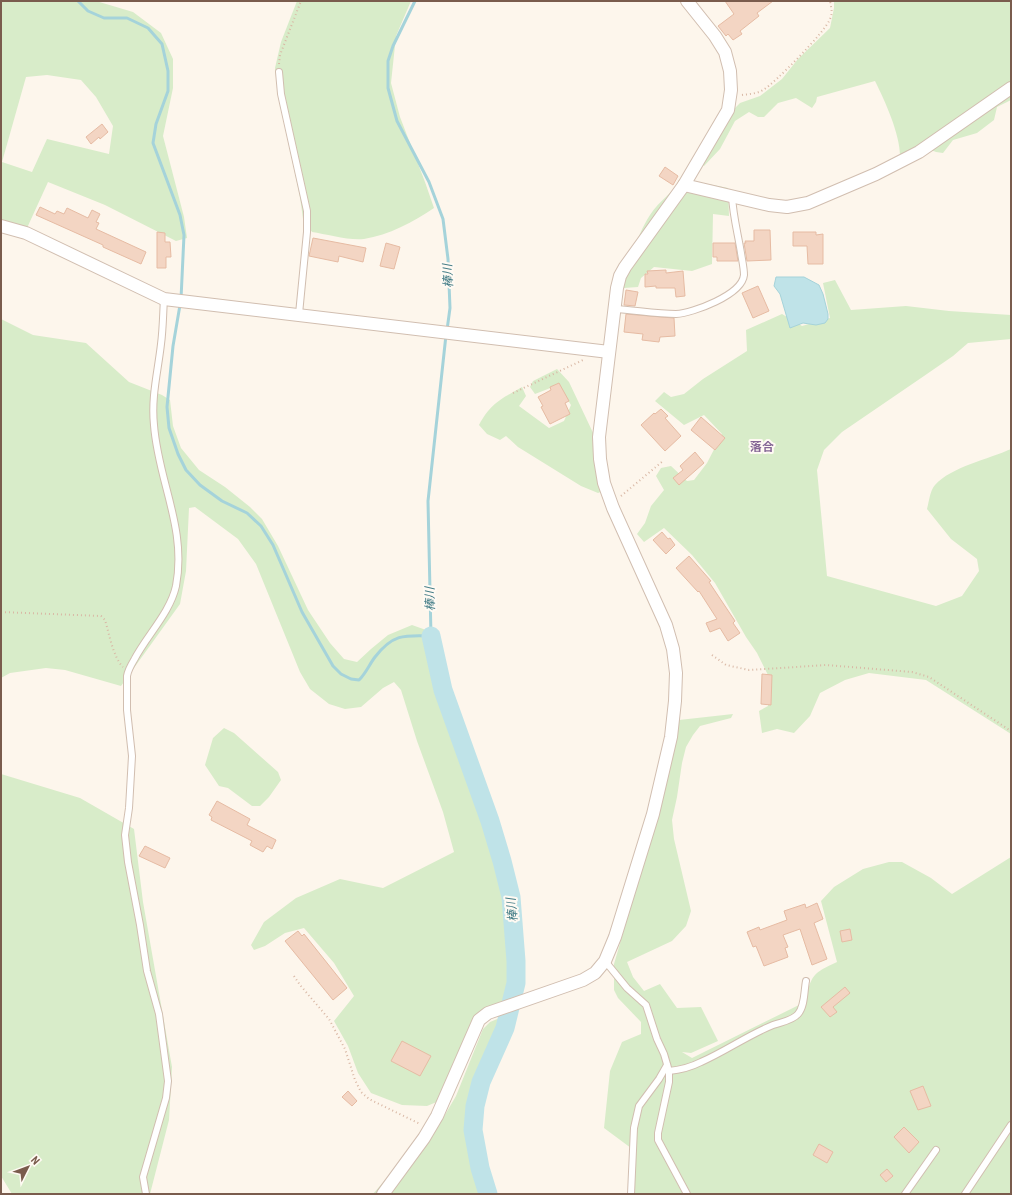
<svg xmlns="http://www.w3.org/2000/svg" width="1012" height="1195" font-family="'Roboto Condensed','Noto Sans JP',sans-serif">
  <rect width="100%" height="100%" fill="#fdf6ec"/>
  <g fill="#d8ecc9" fill-rule="evenodd">
    <path d="M1,1H96L133,12L161,33L173,59V88L163,136L184,217L187,238L176,241L105,205L48,182L27,228L1,222ZM47,75L81,80L96,97L113,126L109,154L47,139L32,172L2,162L26,77Z"/>
    <path d="M297,1H411L396,36L391,83L400,117L425,182L434,208C413,222 389,235 364,239C350,241 326,234 312,232L303,219L300,197L278,94L275,68L281,42Z"/>
    <path d="M834,1H1011V100L997,107L994,120L977,133L953,140L943,153L936,152L921,146L900,158C901,136 885,101 875,81L817,97L816,102L812,108L796,98L778,103L764,117H758L749,112L735,121L720,149L704,166L700,163L731,112L740,103L760,96L782,79L798,59L830,28L834,8Z"/>
    <path d="M683,179L728,188L729,216L713,214L712,264L692,271L654,267L641,278L638,287L624,288L621,284C629,263 638,233 650,215C659,201 673,192 683,179Z"/>
    <path d="M835,280L851,310L906,306L949,311L1011,315V339L968,343L953,356L924,376L842,432L824,450L817,470L827,576L936,606L962,596L979,571L977,559L951,539L927,509C929,502 930,490 935,485C951,467 989,459 1011,449V734L926,680L869,673L845,680L820,693L810,716L794,733L777,729L762,733L759,711L768,706L769,677L757,653L746,637L715,583L692,555L664,528L644,542L637,534L645,523L651,506L664,490L656,476L661,468L671,466L687,481L694,480L707,463L722,434L704,415L684,425L655,401L664,392L671,397L684,394L703,379L747,351L746,330L782,314L802,326L830,318L823,283Z"/>
    <polygon points="1,319 33,335 86,343 129,382 162,395 170,400 173,426 181,448 199,470 225,487 250,507 262,519 278,546 308,610 330,643 344,659 357,662 371,649 388,635 412,625 426,630 434,636 448,688 460,726 499,829 508,861 517,930 521,994 490,1006 474,1020 453,1063 439,1101 427,1106 402,1105 371,1093 358,1073 348,1046 334,1021 354,996 334,963 304,928 285,933 265,946 254,950 251,945 264,922 296,898 340,879 383,888 454,852 443,812 417,741 401,690 394,682 383,688 361,707 345,709 329,704 310,689 300,672 256,564 238,539 195,507 189,508 186,571 180,604 121,686 65,670 46,668 10,673 1,678"/>
    <path d="M557,369L569,382L595,437L603,491L598,493L581,486L518,447L506,436L500,440L487,434L479,425C491,403 501,399 522,387L526,396L519,406L549,428L564,421L571,405L558,385L535,394L530,387L533,381Z"/>
    <path d="M733,714L731,718L700,726L693,735L686,747L682,763L677,797L672,820L674,839L691,911L686,926L672,941L627,962L633,977L644,991L660,984L677,1008L701,1007L718,1041L691,1053L682,1052L692,1058L805,1002C811,975 813,973 837,962L821,901L834,887L863,869L889,862H902L931,878L952,894L1011,857V1194H634L635,1151L604,1128L610,1071L622,1042L641,1034V1022L618,998L614,990V964L643,864L679,720Z"/>
    <polygon points="224,728 234,733 278,772 281,780 269,797 260,806 252,806 228,788 219,786 205,765 213,738"/>
    <polygon points="1,774 80,798 134,829 143,902 172,1067 169,1120 150,1194 12,1194 1,1176"/>
    <path d="M502,1017L504,1018C495,1051 475,1079 471,1113C470,1118 469,1123 469,1128C471,1151 477,1172 483,1194H373L404,1158L436,1130L456,1096L483,1029L490,1022Z"/>
  </g>
  <polygon fill="#bfe3e8" stroke="#a5d3da" points="776,277 804,277 819,285 823,294 828,314 828,319 825,323 816,325 803,323 790,328 780,294 774,286"/>
  <g fill="none" stroke-linecap="round" stroke-linejoin="round">
    <g stroke="#a5d3da" stroke-width="3">
      <polyline points="78,1 88,11 104,18 127,18 148,28 162,44 168,71 168,91 156,124 153,143 180,215 184,235 181,299"/>
      <polyline points="415,1 393,46 388,61 388,88 397,121 429,182 443,219 448,259 450,308 447,330"/>
      <path d="M180,305L173,346L167,407L169,428L178,454L186,470L200,485L222,501L247,513L261,526L273,545L302,612L333,666L341,674L351,679L359,680C366,673 369,665 375,657C393,634 404,635 431,636L428,501L446,335"/>
    </g>
    <polyline stroke="#bfe3e8" stroke-width="19" points="431,636 443,690 490,821 502,861 511,897 516,961 516,983 505,1028 481,1082 475,1106 473,1130 480,1168 488,1194"/>
  </g>
  <g fill="#f3d5c3" stroke="#e6bba3">
    <polygon points="725,1 773,1 757,13 759,16 740,31 742,34 733,40 728,34 726,36 718,26 734,14"/>
    <polygon points="102,124 108,132 100,139 99,137 91,144 86,137"/>
    <polygon points="665,167 678,176 673,185 659,176"/>
    <polygon points="40,207 55,214 57,211 64,214 67,208 88,218 92,210 100,214 96,222 99,223 96,229 146,252 141,264 103,247 103,245 36,215"/>
    <polygon points="754,230 770,230 771,260 747,261 744,243 746,243 745,241 754,241"/>
    <polygon points="157,232 165,233 165,242 170,242 171,257 166,257 166,268 157,268"/>
    <polygon points="793,232 816,232 816,235 823,234 823,264 808,264 807,246 793,246"/>
    <polygon points="313,238 366,248 363,262 339,256 338,262 309,256"/>
    <polygon points="386,243 400,247 394,269 380,266"/>
    <polygon points="713,243 735,243 738,261 717,261 717,257 713,257"/>
    <polygon points="666,270 666,273 683,271 685,296 676,297 675,288 656,288 656,286 645,287 645,274 648,274 647,271"/>
    <polygon points="758,286 769,311 753,318 742,293"/>
    <polygon points="626,290 638,292 635,306 624,305"/>
    <polygon points="626,314 674,318 675,336 660,337 659,342 642,340 643,334 624,332"/>
    <polygon points="559,383 569,401 565,403 570,414 550,424 541,407 543,406 538,397 551,390 550,387"/>
    <polygon points="661,409 668,416 665,418 681,436 665,451 641,425 654,413 655,414"/>
    <polygon points="701,417 725,438 715,450 691,430"/>
    <polygon points="695,452 704,463 679,485 673,478 683,470 680,466"/>
    <polygon points="662,532 668,539 670,538 675,545 666,554 653,540"/>
    <polygon points="689,556 711,581 709,582 735,621 733,623 740,633 728,641 720,628 710,632 706,623 717,619 699,591 698,592 676,568"/>
    <polygon points="762,674 772,675 771,705 761,704"/>
    <polygon points="217,801 250,819 247,825 276,840 272,849 267,846 263,852 250,845 252,841 211,820 212,817 209,815"/>
    <polygon points="145,846 170,858 165,868 139,856"/>
    <polygon points="817,903 823,919 814,923 827,959 812,965 800,929 783,935 788,947 785,948 788,957 764,966 756,946 753,947 747,932 759,927 760,930 787,920 784,911 805,904 806,908"/>
    <polygon points="850,929 852,940 842,942 840,931"/>
    <polygon points="298,931 302,936 304,934 347,988 333,1000 285,941"/>
    <polygon points="845,987 850,993 833,1007 837,1012 830,1017 821,1007"/>
    <polygon points="402,1041 431,1056 420,1076 391,1061"/>
    <polygon points="923,1086 931,1106 918,1110 910,1091"/>
    <polygon points="348,1091 357,1101 352,1106 342,1097"/>
    <polygon points="904,1127 919,1142 909,1153 894,1137"/>
    <polygon points="819,1144 833,1152 827,1163 813,1155"/>
    <polygon points="887,1169 893,1176 886,1182 880,1175"/>
  </g>
  <g fill="none" stroke-linecap="round" stroke-linejoin="round">
    <g stroke="#d1beb0" stroke-width="8">
      <g id="lane">
        <polyline points="279,72 281,94 307,211 307,232 299,314"/>
        <path d="M615,309C634,310 656,314 676,314C693,313 742,295 744,275C744,268 742,260 741,253C738,234 733,216 732,196"/>
        <polyline points="605,961 627,988 646,1005 657,1039 664,1054 669,1071 669,1082 658,1133 658,1140 687,1194"/>
        <path d="M669,1071C680,1070 691,1067 701,1062C726,1051 748,1035 773,1025C781,1022 792,1021 798,1014C805,1006 804,991 806,981"/>
        <path d="M146,1194L143,1177L166,1098L168,1081L159,1014L147,971L140,925L128,862L125,835L129,808L132,756L127,710V676C128,670 131,665 134,660C147,635 170,613 176,586C187,528 158,481 154,425C151,397 158,371 161,344C163,329 163,314 164,299"/>
        <polyline points="631,1194 634,1128 639,1106 659,1079 667,1065"/>
        <polyline points="905,1194 936,1150"/>
        <polyline points="965,1194 1011,1125"/>
      </g>
    </g>
    <g stroke="#d1beb0" stroke-width="14">
      <g id="street">
        <polyline points="684,185 769,205 787,207 808,203 876,174 919,152 1011,88"/>
        <polyline points="1,226 26,233 164,299 609,352"/>
        <polyline points="383,1194 424,1138 437,1116 479,1020 488,1013 583,980 595,973 605,961 615,937 653,814 671,737 675,701 676,673 673,649 666,625 613,508 604,483 600,459 599,437 617,288 620,276 625,267 684,185 728,110 731,90 730,71 725,52 715,36 687,1"/>
      </g>
    </g>
    <g stroke="#d9b8a5" stroke-width="2" stroke-dasharray="1 3" stroke-linecap="butt">
      <polyline points="279,64 280,55 301,1"/>
      <path d="M742,95C749,94 756,94 763,90C774,84 826,31 830,19C833,13 831,7 830,1"/>
      <polyline points="513,393 583,360"/>
      <polyline points="621,496 663,461"/>
      <path d="M1,612L101,616L105,620C109,633 113,657 123,667"/>
      <polyline points="712,655 726,665 749,670 826,665 912,672 929,677 1011,731"/>
      <polyline points="294,976 300,985 329,1019 345,1049 355,1080 361,1092 369,1099 420,1124"/>
    </g>
    <use href="#lane" stroke="#fff" stroke-width="6"/>
    <use href="#street" stroke="#fff" stroke-width="12"/>
  </g>
  <g text-anchor="middle" dominant-baseline="central" stroke-width="4" stroke-linejoin="round" paint-order="stroke">
    <g font-size="12" font-style="italic" fill="#437c86" stroke="#fffaf3">
      <text transform="translate(448 276) rotate(-93)">棒川</text>
      <text transform="translate(430 599) rotate(-91)">棒川</text>
      <text transform="translate(512 910) rotate(-96)">棒川</text>
    </g>
    <g font-size="12" font-weight="bold" fill="#846695" stroke="#fffaf3">
      <text x="762" y="447">落合</text>
    </g>
  </g>
  <rect width="1012" height="1195" fill="none" stroke="#7a5c4d" stroke-width="4"/>
  <g transform="translate(28 1167) rotate(48)" stroke="#fffaf3" stroke-width="3" paint-order="stroke">
  <path d="M0-3L7 15L0 10L-7 15Z" fill="#7a5c4d"/>
  <text y="-6" font-size="11" font-weight="bold" text-anchor="middle" fill="#7a5c4d">N</text>
  </g>
</svg>
